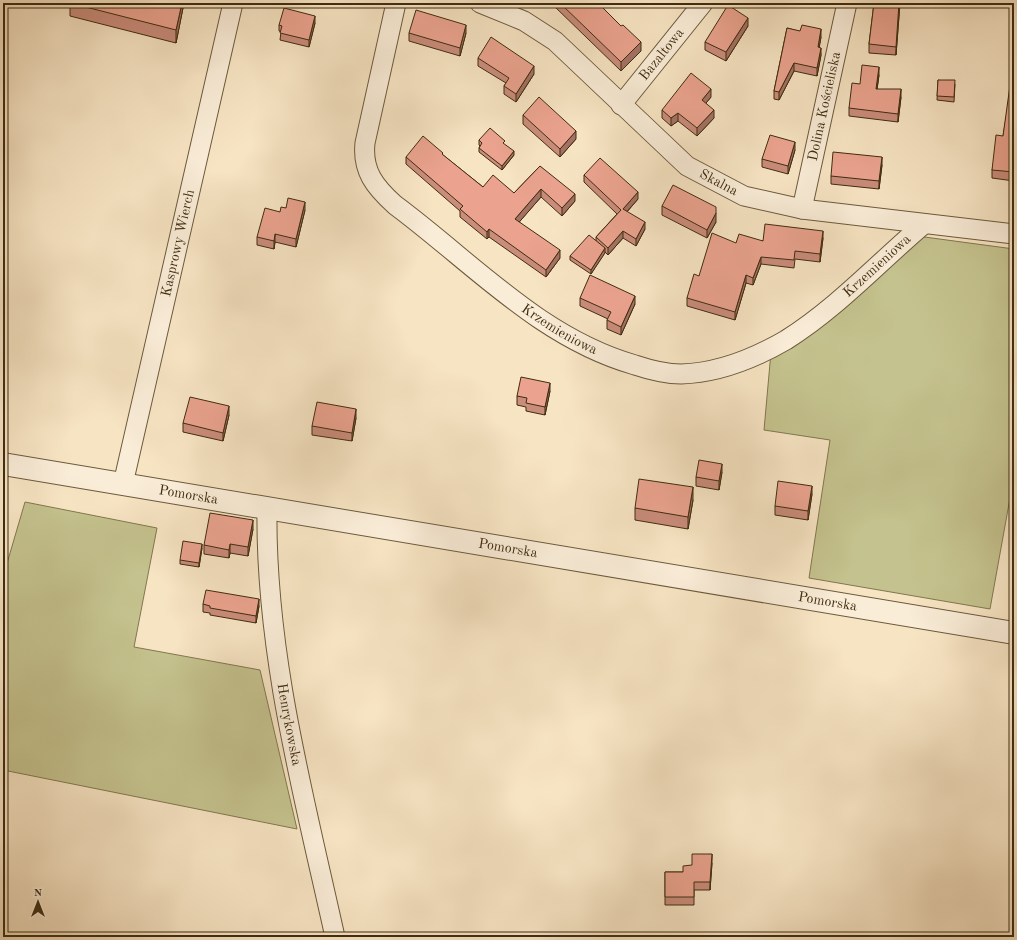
<svg xmlns="http://www.w3.org/2000/svg" width="1017" height="940" font-family="'Old Standard TT',serif">
  <rect width="100%" height="100%" fill="#f7e4c3"/>
  <filter id="stains"><feTurbulence type="fractalNoise" baseFrequency=".005" numOctaves="4"/><feColorMatrix values="0 0 0 0 .2 0 0 0 0 .09 0 0 0 0 .02 0 0 0 .5 -.17"/></filter>
  <radialGradient id="worn" r=".72"><stop offset=".6" stop-color="#630" stop-opacity="0"/><stop offset="1" stop-color="#630" stop-opacity=".3"/></radialGradient>
  <g fill="#c4c28e" stroke="#82774f">
    <polygon points="917,236 1014,249 1014,476 990,609 809,578 830,440 764,430 771,352"/>
    <polygon points="25,502 157,528 134,647 260,670 297,829 3,770 3,577"/>
  </g>
  <g fill="none" stroke-linecap="round" stroke-linejoin="round">
    <g stroke="#6d5a3d" stroke-width="21">
      <g id="minor">
        <path id="s1" d="M396,3L365,143C362,171 375,187 395,205C472,262 540,338 635,365C650,370 666,374 681,374C717,373 755,358 786,340C837,308 878,263 924,224"/>
        <path id="s2" d="M480,3L524,21L555,41L687,166L744,196L802,209L1014,234"/>
        <path id="s3" d="M621,105L703,3"/>
        <path id="s4" d="M802,209L847,3"/>
        <path id="s5" d="M123,484L233,3"/>
        <path id="s6" d="M267,508C265,654 304,796 335,937"/>
      </g>
    </g>
    <g stroke="#6d5a3d" stroke-width="24">
      <g id="tertiary">
        <path id="s7" d="M3,464L1014,633"/>
      </g>
    </g>
    <use href="#minor" stroke="#faedd8" stroke-width="19"/>
    <use href="#tertiary" stroke="#faedd8" stroke-width="22"/>
  </g>
  <g fill="#ca8c7b" stroke="#3f2c10">
    <polygon points="70,3 184,3 176,43 70,16"/>
    <polygon points="553,3 598,3 621,26 641,51 621,71 553,5"/>
    <polygon points="874,3 900,3 896,55 869,53 869,44"/>
    <polygon points="315,23 309,47 280,40 281,32 279,31 279,25"/>
    <polygon points="748,26 726,61 705,50 705,42"/>
    <polygon points="787,28 821,37 819,47 821,55 817,76 794,71 779,100 774,99 774,91"/>
    <polygon points="409,33 466,33 460,56 409,41"/>
    <polygon points="478,58 534,74 516,102 504,94 504,86 506,83 478,66"/>
    <polygon points="1014,71 1014,181 992,178 992,170 1003,136"/>
    <polygon points="879,75 877,89 901,97 898,122 849,116 849,108 860,84"/>
    <polygon points="938,80 955,84 954,102 937,100"/>
    <polygon points="711,97 706,103 714,118 697,136 678,121 671,126 662,118 662,110"/>
    <polygon points="523,115 576,139 560,157 523,124"/>
    <polygon points="479,140 514,155 502,170 479,152 479,148 480,146 479,145"/>
    <polygon points="795,150 788,174 762,167 762,159"/>
    <polygon points="443,155 483,187 514,193 540,166 575,201 562,216 541,197 519,222 560,258 546,277 489,237 487,239 460,217 460,211 406,164 406,157"/>
    <polygon points="882,165 879,189 831,184 831,176"/>
    <polygon points="584,175 638,199 627,212 645,229 636,246 623,238 608,255 605,252 591,274 570,260 570,256 596,241 596,237 617,214 584,182"/>
    <polygon points="662,206 716,222 707,238 662,215"/>
    <polygon points="286,208 305,210 296,247 275,242 274,249 257,245 257,237 280,212"/>
    <polygon points="823,238 820,262 795,259 794,268 761,264 753,285 746,283 735,320 687,306 687,298 699,276 736,243 763,241"/>
    <polygon points="580,298 635,304 621,335 607,329 607,320 608,319 580,306"/>
    <polygon points="550,391 545,415 526,411 526,407 517,405 517,396"/>
    <polygon points="229,415 223,441 183,432 183,423"/>
    <polygon points="356,418 352,441 312,435 312,426"/>
    <polygon points="722,472 719,490 696,486 696,477"/>
    <polygon points="812,494 808,520 775,515 775,506"/>
    <polygon points="693,500 688,529 635,520 635,508"/>
    <polygon points="253,529 248,556 230,553 229,558 204,554 204,545"/>
    <polygon points="202,548 199,567 180,564 180,560"/>
    <polygon points="203,604 259,606 256,623 210,615 210,613 203,612"/>
    <polygon points="712,863 710,890 694,890 694,905 665,905 665,872 683,872 692,865"/>
  </g>
  <g fill="#a47264" stroke="#3f2c10">
    <polygon points="182,3 184,3 176,43 176,30"/>
    <polygon points="899,3 900,3 896,55 896,47"/>
    <polygon points="315,16 315,23 309,47 309,40"/>
    <polygon points="748,18 748,26 726,61 726,52"/>
    <polygon points="466,25 466,33 460,56 460,48"/>
    <polygon points="821,29 821,37 818,55 818,47"/>
    <polygon points="641,42 641,51 621,71 621,62"/>
    <polygon points="821,48 821,55 817,76 817,68"/>
    <polygon points="794,63 794,71 779,100 779,92"/>
    <polygon points="534,66 534,74 516,102 516,94"/>
    <polygon points="879,67 879,75 876,97 876,89"/>
    <polygon points="711,89 711,97 702,108 702,100"/>
    <polygon points="901,89 901,97 898,122 898,114"/>
    <polygon points="714,110 714,118 697,136 697,128"/>
    <polygon points="678,113 678,121 671,126 671,118"/>
    <polygon points="576,131 576,139 560,157 560,149"/>
    <polygon points="795,142 795,150 788,174 788,166"/>
    <polygon points="514,151 514,155 502,170 502,166"/>
    <polygon points="882,157 882,165 879,189 879,181"/>
    <polygon points="541,189 541,197 515,227 515,219"/>
    <polygon points="638,192 638,199 623,216 623,209"/>
    <polygon points="575,194 575,201 562,216 562,208"/>
    <polygon points="305,202 305,210 296,247 296,239"/>
    <polygon points="716,213 716,222 707,238 707,230"/>
    <polygon points="645,222 645,229 636,246 636,239"/>
    <polygon points="489,229 489,237 487,239 487,232"/>
    <polygon points="623,231 623,238 608,255 608,248"/>
    <polygon points="823,231 823,238 820,262 820,254"/>
    <polygon points="275,234 275,242 274,249 274,241"/>
    <polygon points="605,248 605,253 591,274 591,270"/>
    <polygon points="560,250 560,258 546,277 546,270"/>
    <polygon points="761,257 761,264 753,285 753,278"/>
    <polygon points="746,275 746,283 735,320 735,312"/>
    <polygon points="635,296 635,304 621,335 621,327"/>
    <polygon points="550,383 550,391 545,415 545,407"/>
    <polygon points="229,406 229,415 223,441 223,433"/>
    <polygon points="356,409 356,418 352,441 352,433"/>
    <polygon points="722,464 722,472 719,490 719,481"/>
    <polygon points="812,486 812,494 808,520 808,511"/>
    <polygon points="693,487 693,500 688,529 688,517"/>
    <polygon points="253,520 253,529 248,556 248,547"/>
    <polygon points="202,544 202,548 199,567 199,563"/>
    <polygon points="230,544 230,553 229,558 229,550"/>
    <polygon points="259,599 259,606 256,623 256,616"/>
    <polygon points="712,854 712,863 710,890 710,882"/>
  </g>
  <g fill="#eba38f" stroke="#3f2c10">
    <polygon points="70,3 182,3 176,30"/>
    <polygon points="560,3 598,3 621,26 623,25 641,42 621,62"/>
    <polygon points="874,3 899,3 896,47 869,44"/>
    <polygon points="728,5 748,18 726,52 705,42"/>
    <polygon points="284,8 315,16 309,40 280,33 282,26 279,25"/>
    <polygon points="416,10 466,25 460,48 409,33"/>
    <polygon points="802,25 821,29 818,47 821,48 817,68 794,63 779,92 774,91 787,28 800,31"/>
    <polygon points="491,37 534,66 516,94 504,86 509,78 478,58"/>
    <polygon points="862,65 879,67 876,89 901,89 898,114 849,108 852,83 860,84"/>
    <polygon points="1012,71 1014,71 1014,172 992,170 996,135 1003,136"/>
    <polygon points="691,73 711,89 702,100 714,110 697,128 678,113 671,118 662,110"/>
    <polygon points="938,80 955,80 954,97 937,96"/>
    <polygon points="539,97 576,131 560,149 523,115"/>
    <polygon points="490,128 505,141 503,143 514,151 502,166 479,148 482,143 479,140"/>
    <polygon points="770,135 795,142 788,166 762,159"/>
    <polygon points="423,136 443,153 442,154 483,187 493,175 514,193 540,166 575,194 562,208 541,189 515,219 560,250 546,270 489,229 487,232 460,209 463,206 406,157"/>
    <polygon points="833,152 882,157 879,181 831,176"/>
    <polygon points="600,158 638,192 623,209 645,222 636,239 623,231 608,248 596,237 621,210 584,175"/>
    <polygon points="673,185 716,207 716,213 707,230 662,206"/>
    <polygon points="288,198 305,202 296,239 275,234 274,241 257,237 265,208 280,212 281,207 286,208"/>
    <polygon points="765,224 823,231 820,254 795,251 794,260 761,257 753,278 746,275 735,312 687,298 694,274 699,276 712,233 736,243 739,234 763,241"/>
    <polygon points="589,235 605,248 591,270 570,256"/>
    <polygon points="590,275 635,296 621,327 607,320 611,312 580,298"/>
    <polygon points="521,377 550,383 545,407 526,403 527,398 517,396"/>
    <polygon points="190,397 229,406 223,433 183,423"/>
    <polygon points="317,402 356,409 352,433 312,426"/>
    <polygon points="699,460 722,464 719,481 696,477"/>
    <polygon points="639,479 693,487 688,517 635,508"/>
    <polygon points="778,481 812,486 808,511 775,506"/>
    <polygon points="210,513 253,520 248,547 230,544 229,550 204,545"/>
    <polygon points="183,541 202,544 199,563 180,560"/>
    <polygon points="206,590 259,599 256,616 210,608 210,606 203,604"/>
    <polygon points="692,854 712,854 710,882 694,882 694,897 665,897 665,872 683,872 683,866 692,865"/>
  </g>
  <g text-anchor="middle" dominant-baseline="central" stroke-width="4" stroke-linejoin="round" paint-order="stroke">
    <g font-size="14" fill="#3f2c10" stroke="#faedd8">
      <text stroke="none"><textPath href="#s3" startOffset="65">Bazaltowa</textPath></text>
      <text stroke="none"><textPath href="#s4" startOffset="105">Dolina Kościeliska</textPath></text>
      <text stroke="none"><textPath href="#s2" startOffset="302">Skalna</textPath></text>
      <text stroke="none"><textPath href="#s5" startOffset="247">Kasprowy Wierch</textPath></text>
      <text stroke="none"><textPath href="#s1" startOffset="782">Krzemieniowa</textPath></text>
      <text stroke="none"><textPath href="#s1" startOffset="422">Krzemieniowa</textPath></text>
      <text stroke="none"><textPath href="#s7" startOffset="188">Pomorska</textPath></text>
      <text stroke="none"><textPath href="#s7" startOffset="512">Pomorska</textPath></text>
      <text stroke="none"><textPath href="#s7" startOffset="836">Pomorska</textPath></text>
      <text stroke="none"><textPath href="#s6" startOffset="218">Henrykowska</textPath></text>
    </g>
  </g>
  <rect width="1017" height="940" fill="none" stroke="#f7e4c3" stroke-width="16"/>
  <rect x="4" y="4" width="1009" height="932" fill="none" stroke="#3f2c10" stroke-width="2"/>
  <rect x="8" y="8" width="1001" height="924" fill="none" stroke="#3f2c10"/>
  <g transform="translate(38 902)" stroke="#faedd8" stroke-width="3" paint-order="stroke">
  <path d="M0-3L7 15L0 10L-7 15Z" fill="#3f2c10"/>
  <text y="-6" font-size="11" font-weight="bold" text-anchor="middle" fill="#3f2c10">N</text>
  </g>
  <rect width="100%" height="100%" filter="url(#stains)"/>
  <rect width="100%" height="100%" fill="url(#worn)"/>
</svg>
